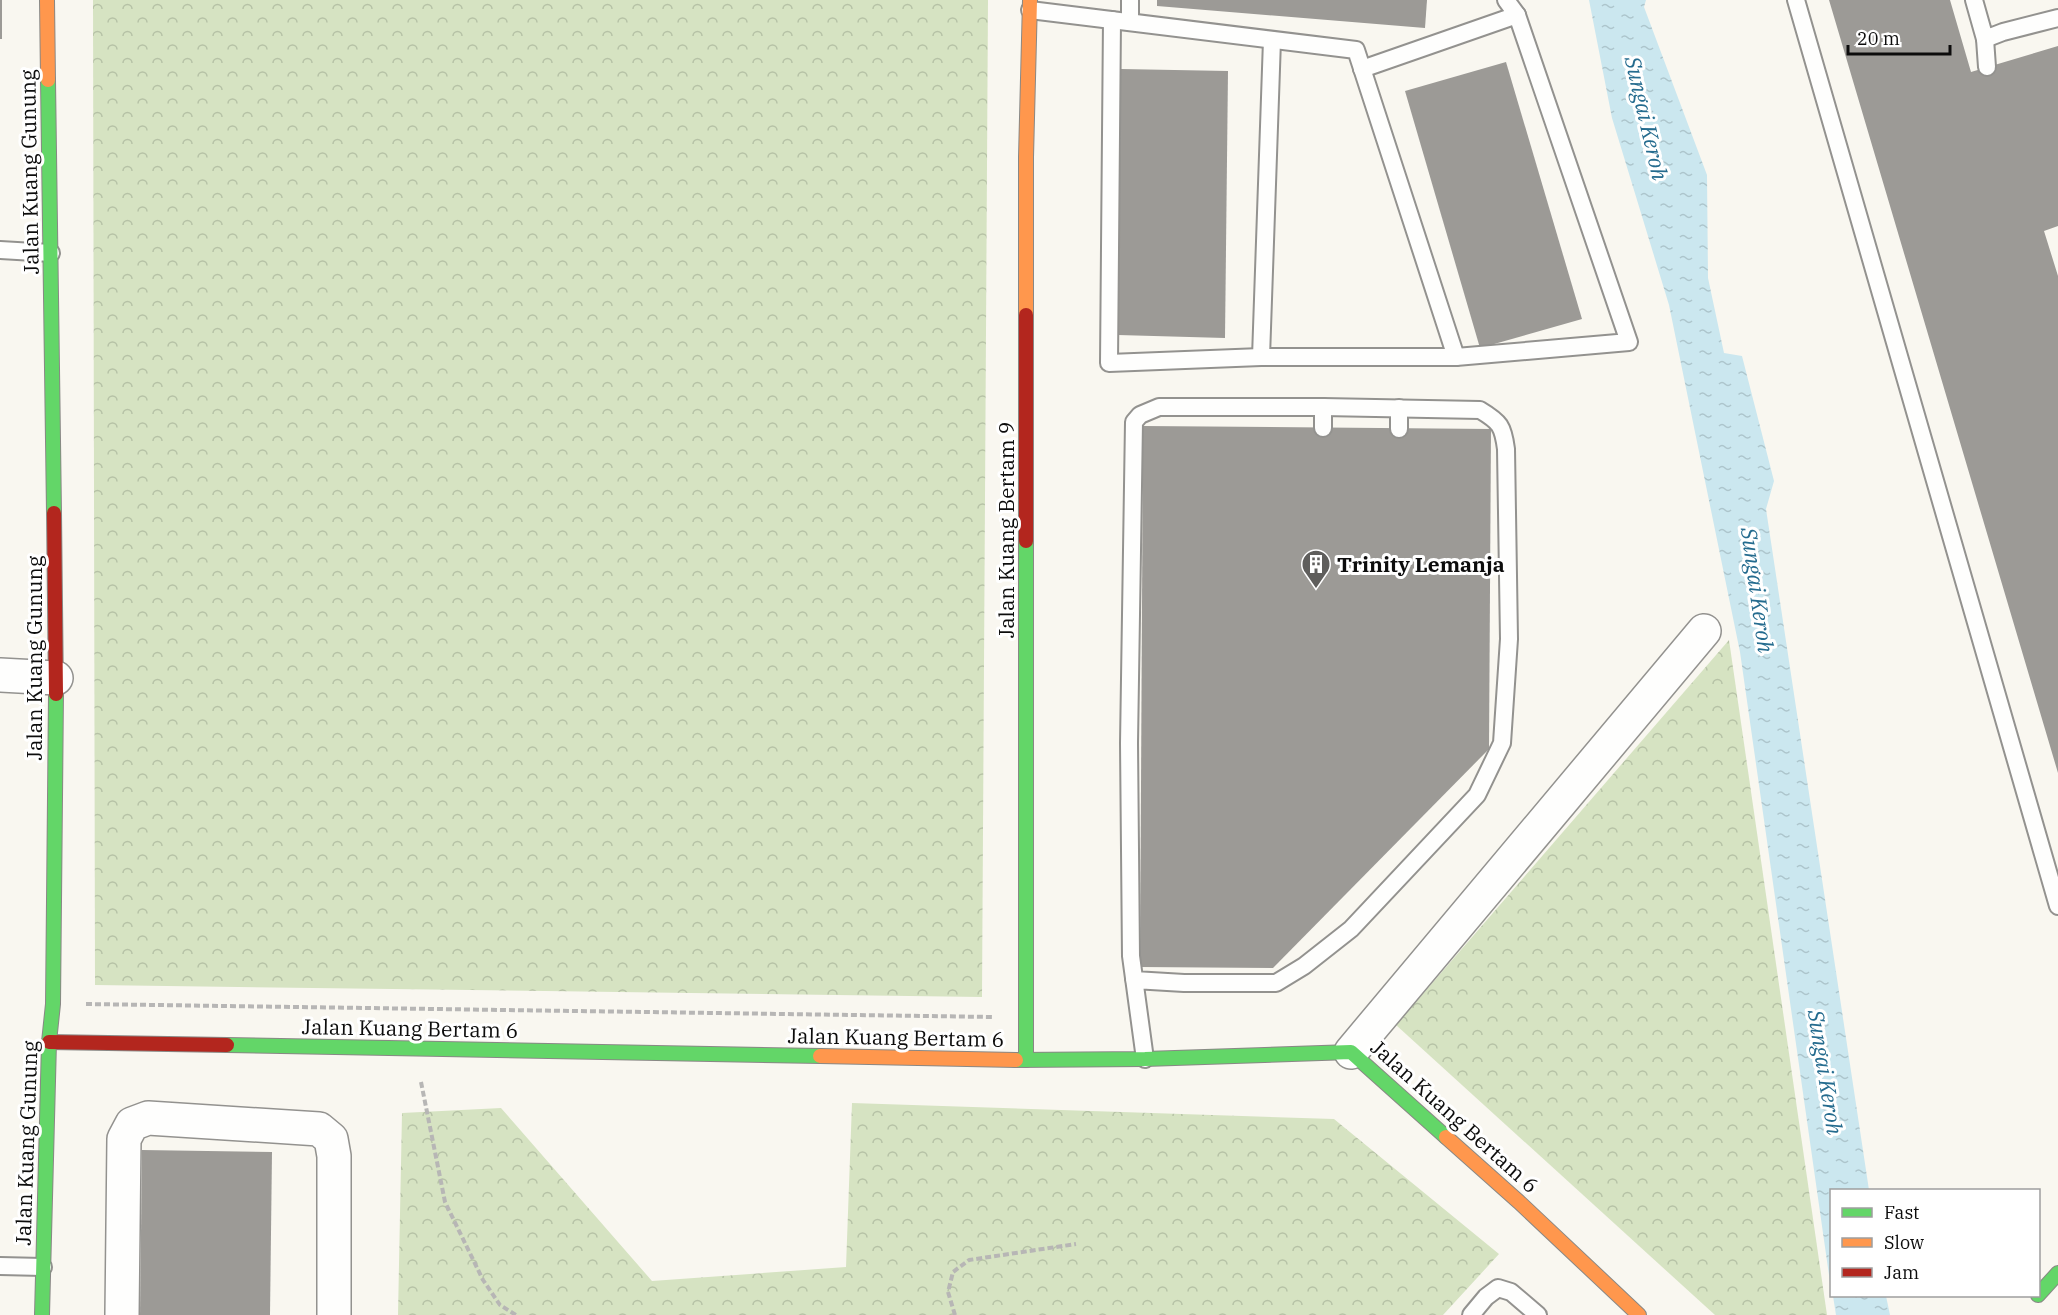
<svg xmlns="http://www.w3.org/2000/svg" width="2058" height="1315" font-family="'IBM Plex Serif',serif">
  <defs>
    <pattern id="forest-crowns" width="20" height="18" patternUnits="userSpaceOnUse" patternTransform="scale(1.5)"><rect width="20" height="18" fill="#d6e3c2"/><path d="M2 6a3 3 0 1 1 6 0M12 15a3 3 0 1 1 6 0" fill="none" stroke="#b6c2a6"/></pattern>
    <pattern id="water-ripples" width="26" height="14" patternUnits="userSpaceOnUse" patternTransform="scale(1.5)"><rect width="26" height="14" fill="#cbe7ef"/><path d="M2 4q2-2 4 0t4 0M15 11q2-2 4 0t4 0" fill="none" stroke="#adc5cc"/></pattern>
  </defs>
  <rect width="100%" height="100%" fill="#f9f7f0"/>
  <g fill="url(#forest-crowns)">
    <polygon points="93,0 988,0 982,997 95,985"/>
    <polygon points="1729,640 1827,1315 1715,1315 1396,1025"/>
    <polygon points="852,1103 1334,1119 1499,1254 1443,1315 398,1315 402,1113 501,1108 652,1281 846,1267"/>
  </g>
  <g fill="url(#water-ripples)">
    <polygon points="1589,0 1646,0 1644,7 1707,175 1708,278 1724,353 1742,356 1774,481 1766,509 1869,1190 1832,1190 1831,1289 1740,652 1669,305 1612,118"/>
    <polygon points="1833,1296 1886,1296 1890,1315 1836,1315"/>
  </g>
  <g fill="#9c9a96">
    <rect x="0" y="0" width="2" height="39"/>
    <polygon points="1157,0 1427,0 1425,28 1157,6"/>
    <polygon points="1829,0 1950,0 1971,72 2058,46 2058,226 2044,231 2058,276 2058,773"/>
    <polygon points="1506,62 1582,319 1480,348 1405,91"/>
    <polygon points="1121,69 1228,71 1225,338 1118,335"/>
    <polygon points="1143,426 1491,429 1489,749 1273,968 1140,967"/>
    <polygon points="142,1150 272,1152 270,1315 140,1315"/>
  </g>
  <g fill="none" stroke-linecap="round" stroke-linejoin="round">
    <g stroke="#93928f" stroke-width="20">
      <g id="lane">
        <polyline points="1796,0 2058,906"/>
        <polyline points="1974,0 1985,39 2003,32 2058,18"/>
        <polyline points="1030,10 1356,50 1456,357"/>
        <polyline points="1112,20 1109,363 1261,357 1456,357 1629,342 1517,15 1506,0"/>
        <polyline points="1130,22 1130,0"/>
        <polyline points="1985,39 1987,67"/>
        <polyline points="1362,69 1517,15"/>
        <polyline points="0,250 51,253"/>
        <polyline points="1261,357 1272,40"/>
        <polyline points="1323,407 1323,428"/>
        <polyline points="1399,429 1399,408"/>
        <path d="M1134,980L1184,983H1276L1304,966L1351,929L1477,795L1502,743L1509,639L1506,449C1503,426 1500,422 1480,410L1323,407H1159L1140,415L1134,422L1129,743L1131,956L1145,1059"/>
        <polyline points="0,1266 43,1267"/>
        <polyline points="1471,1315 1486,1297 1498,1288 1511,1292 1538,1315"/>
      </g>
    </g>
    <g stroke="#93928f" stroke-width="36">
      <g id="street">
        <polyline points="0,675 56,678"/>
        <polyline points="1351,1052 1704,631"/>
        <polyline points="122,1315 124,1139 132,1124 148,1118 319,1129 331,1139 334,1156 334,1315"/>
      </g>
    </g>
    <g stroke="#898885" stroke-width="16">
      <g id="fast">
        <polyline points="48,80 54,513"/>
        <polyline points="227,1045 820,1056"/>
        <polyline points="1016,1060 1145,1059 1351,1052 1446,1137"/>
        <polyline points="1026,1060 1026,541"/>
        <polyline points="2038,1295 2058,1273"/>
        <polyline points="42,1315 49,1042 53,1004 56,694"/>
      </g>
    </g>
    <g stroke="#898885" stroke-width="16">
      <g id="slow">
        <polyline points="47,0 48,80"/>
        <polyline points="1026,315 1026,157 1030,0"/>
        <polyline points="820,1056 1016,1060"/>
        <polyline points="1446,1137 1519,1202 1639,1315"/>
      </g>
    </g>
    <g stroke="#898885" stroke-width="16">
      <g id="jam">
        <polyline points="1026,315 1026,541"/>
        <polyline points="54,513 56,694"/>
        <polyline points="49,1042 227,1045"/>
      </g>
    </g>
    <g stroke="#b7b6b5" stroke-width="4" stroke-dasharray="6 3" stroke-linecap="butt">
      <polyline points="86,1004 994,1017"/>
      <polyline points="421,1082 445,1202 483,1280 500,1305 516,1315"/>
      <polyline points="955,1315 948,1292 953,1272 969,1260 1076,1244"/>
    </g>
    <use href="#lane" stroke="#fefefd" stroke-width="16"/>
    <use href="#street" stroke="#fefefd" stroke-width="33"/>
    <use href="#fast" stroke="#63d668" stroke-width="14"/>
    <use href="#slow" stroke="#ff974d" stroke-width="14"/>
    <use href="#jam" stroke="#b3261e" stroke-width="14"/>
  </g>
  <defs>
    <g id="building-pin" transform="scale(1.5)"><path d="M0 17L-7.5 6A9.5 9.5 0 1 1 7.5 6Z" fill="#5f5e5c" stroke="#fff"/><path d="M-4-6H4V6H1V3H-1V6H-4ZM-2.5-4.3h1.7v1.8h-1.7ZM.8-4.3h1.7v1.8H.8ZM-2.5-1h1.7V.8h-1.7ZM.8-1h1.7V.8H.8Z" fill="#fff"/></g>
  </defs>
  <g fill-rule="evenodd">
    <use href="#building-pin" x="1316" y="564"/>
  </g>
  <g text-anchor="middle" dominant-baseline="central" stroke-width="6" stroke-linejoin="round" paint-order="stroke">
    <g font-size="21" fill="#0c0c0c" stroke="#fff">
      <text transform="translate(29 172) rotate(-91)">Jalan Kuang Gunung</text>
      <text transform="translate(1006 530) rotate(-90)">Jalan Kuang Bertam 9</text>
      <text transform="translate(34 658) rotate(-90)">Jalan Kuang Gunung</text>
      <text transform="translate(410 1028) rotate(1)">Jalan Kuang Bertam 6</text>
      <text transform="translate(896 1037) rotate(1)">Jalan Kuang Bertam 6</text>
      <text transform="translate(1455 1116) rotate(42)">Jalan Kuang Bertam 6</text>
      <text transform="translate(26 1143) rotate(-88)">Jalan Kuang Gunung</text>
    </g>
    <g font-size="21" font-weight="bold" fill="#0c0c0c" stroke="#fff" text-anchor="start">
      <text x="1337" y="564">Trinity Lemanja</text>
    </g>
    <g font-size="22" font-style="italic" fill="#246b8e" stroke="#fff">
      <text transform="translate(1647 118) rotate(77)">Sungai Keroh</text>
      <text transform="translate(1758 590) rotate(82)">Sungai Keroh</text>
      <text transform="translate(1826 1072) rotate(81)">Sungai Keroh</text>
    </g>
  </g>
  <rect x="1830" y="1189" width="210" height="108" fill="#ffffff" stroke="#9e9e9e" stroke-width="1.5"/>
  <rect x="1842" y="1208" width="30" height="9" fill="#63d668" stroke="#9e9e9e" stroke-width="1.5"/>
  <text x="1884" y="1219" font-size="18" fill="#0c0c0c">Fast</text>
  <rect x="1842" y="1238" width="30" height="9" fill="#ff974d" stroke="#9e9e9e" stroke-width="1.5"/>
  <text x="1884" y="1249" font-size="18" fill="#0c0c0c">Slow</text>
  <rect x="1842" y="1268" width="30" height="9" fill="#b3261e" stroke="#9e9e9e" stroke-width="1.5"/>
  <text x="1884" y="1279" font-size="18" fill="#0c0c0c">Jam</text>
  <path d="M1848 45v9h102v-9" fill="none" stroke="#0c0c0c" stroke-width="3"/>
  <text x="1857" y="45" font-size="18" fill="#0c0c0c" stroke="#ffffff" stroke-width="4.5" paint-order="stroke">20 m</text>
</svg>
